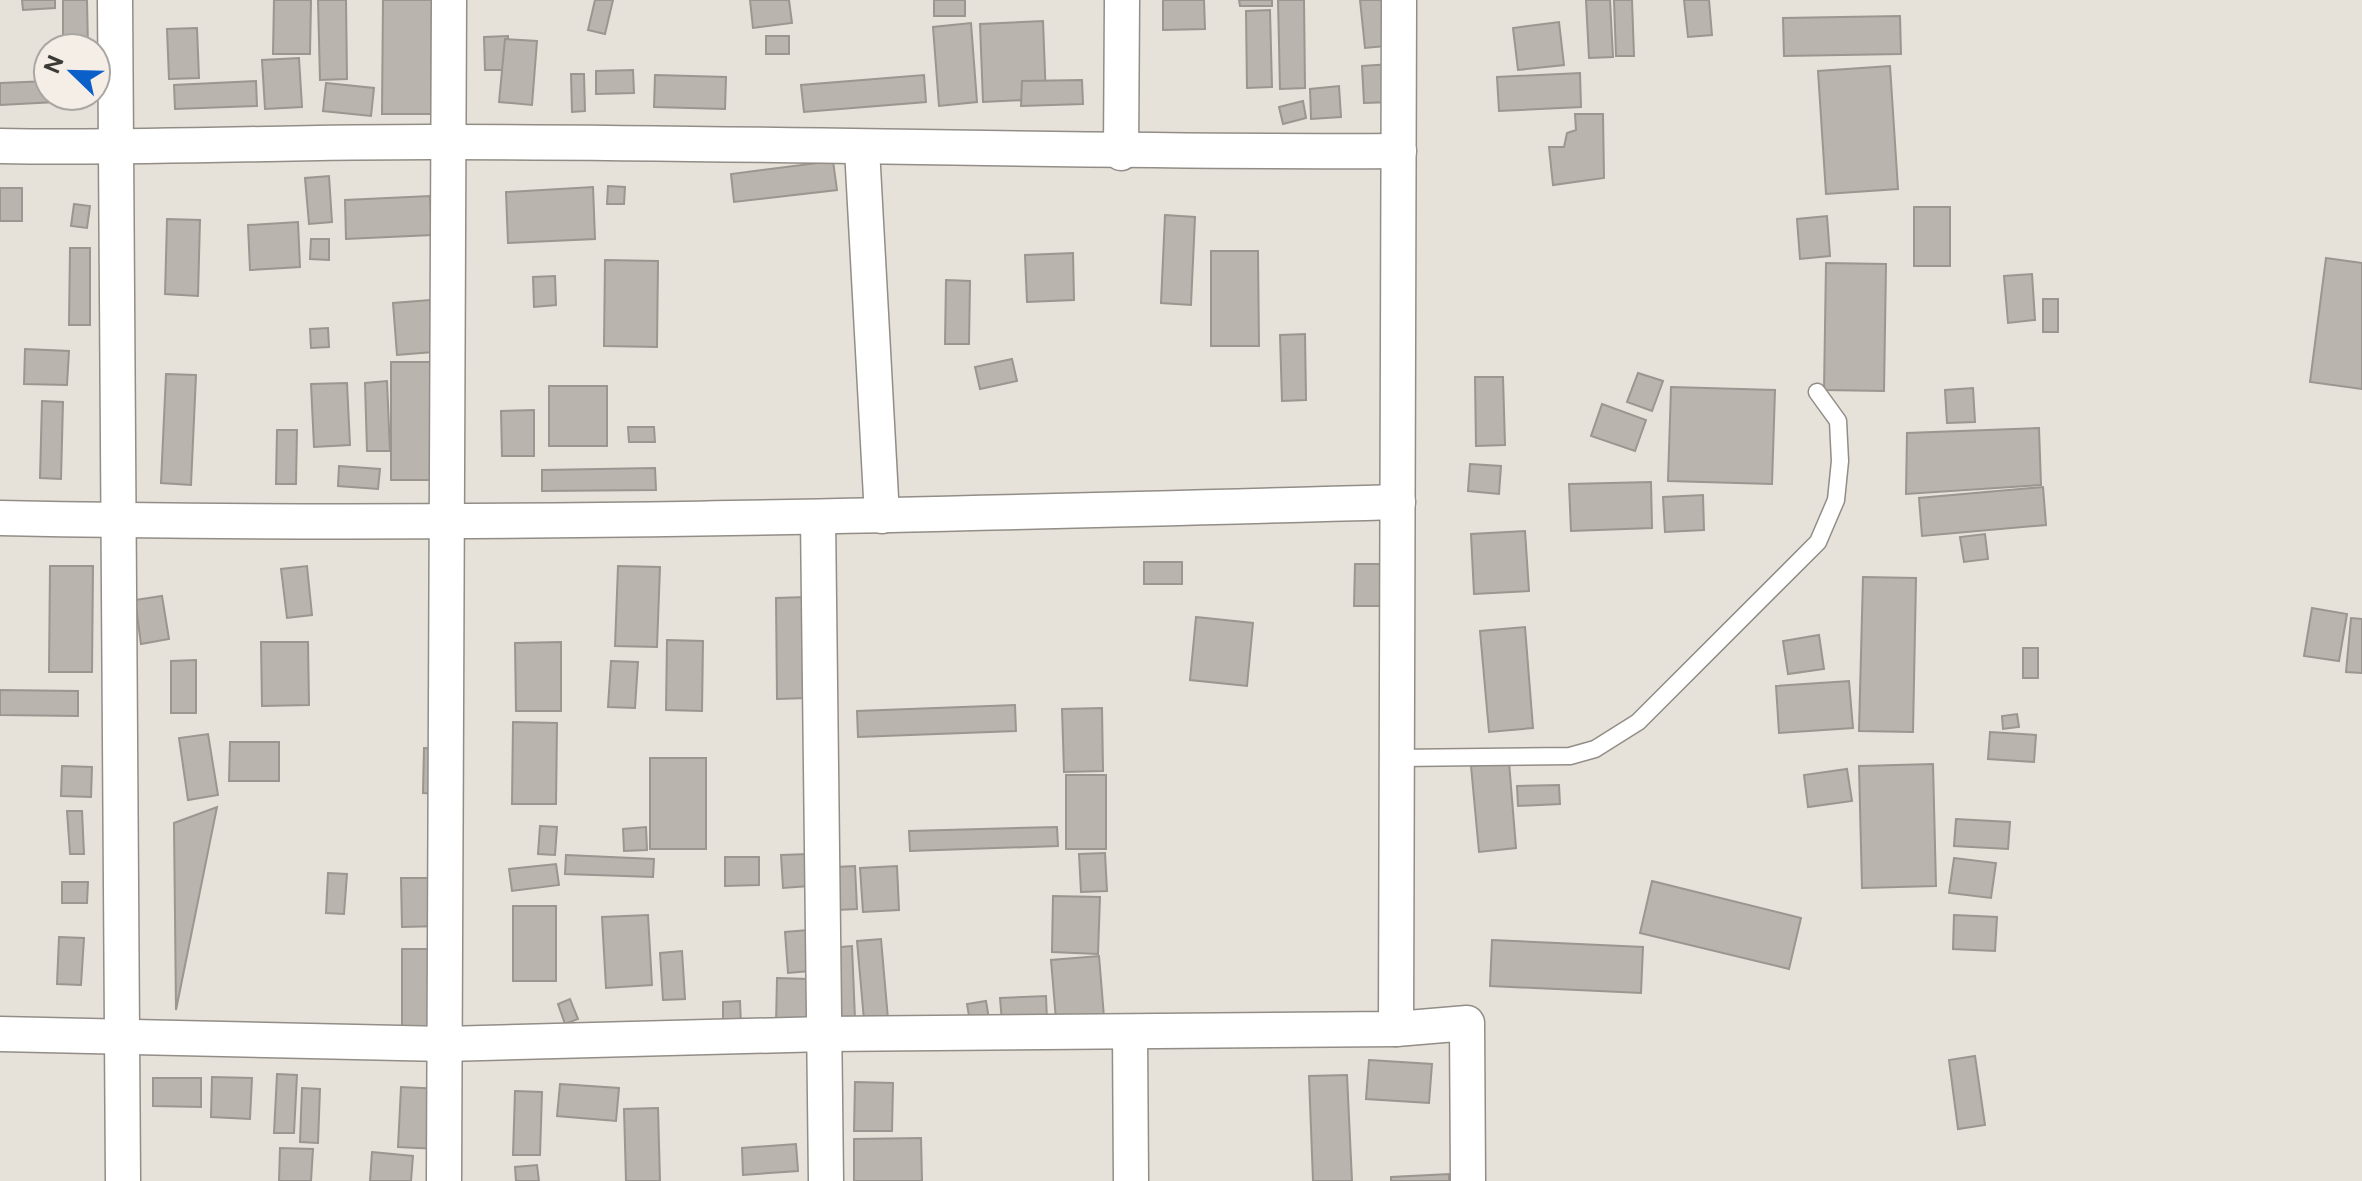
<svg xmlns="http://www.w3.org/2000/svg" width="2362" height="1181" font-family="'Public Sans',sans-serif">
  <rect width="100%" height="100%" fill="#e6e1d9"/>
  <g fill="#b9b4ad" stroke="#9b968f" stroke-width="2">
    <polygon points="22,0 55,0 55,8 23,10"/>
    <polygon points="63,0 87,0 88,48 63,48"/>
    <polygon points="274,0 311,0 310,54 273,54"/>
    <polygon points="318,0 346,0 347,79 320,80"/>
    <polygon points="383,0 432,0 431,114 382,114"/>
    <polygon points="595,0 613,0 605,34 588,30"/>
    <polygon points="750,0 789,0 792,23 753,28"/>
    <rect x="934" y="0" width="31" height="16"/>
    <polygon points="1163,0 1204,0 1205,29 1163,30"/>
    <polygon points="1239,0 1272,0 1272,6 1240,6"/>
    <polygon points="1278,0 1304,0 1305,88 1280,89"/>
    <polygon points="1360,0 1391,0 1396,45 1365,48"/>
    <polygon points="1586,0 1610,0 1613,57 1589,58"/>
    <polygon points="1614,0 1632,0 1634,56 1616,56"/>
    <polygon points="1684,0 1709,0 1712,35 1688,37"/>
    <polygon points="1270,10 1272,87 1247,88 1246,11"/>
    <polygon points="1900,16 1901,54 1784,56 1783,18"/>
    <polygon points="1043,21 1046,99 983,102 980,24"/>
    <polygon points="1559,22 1564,65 1518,70 1513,28"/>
    <polygon points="971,23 977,102 939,106 933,27"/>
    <polygon points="197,28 199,78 169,79 167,29"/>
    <polygon points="508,36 508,70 485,70 484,37"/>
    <rect x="766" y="36" width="23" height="18"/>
    <polygon points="505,39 537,41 532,105 499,102"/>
    <polygon points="299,58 302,107 265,109 262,60"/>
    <polygon points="1391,64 1393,102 1364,103 1362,66"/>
    <polygon points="1890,66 1898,189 1826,194 1818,71"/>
    <polygon points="633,70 634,93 596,94 596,71"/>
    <polygon points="1580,73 1581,107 1499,111 1497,77"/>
    <polygon points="571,74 584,74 585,111 572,112"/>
    <polygon points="655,75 726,77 725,109 654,107"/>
    <polygon points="924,75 926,102 804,112 801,85"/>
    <polygon points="1082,80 1083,104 1021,106 1022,81"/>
    <polygon points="48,81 48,96 56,96 56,102 0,105 0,83"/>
    <polygon points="256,81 257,106 175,109 174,85"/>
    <polygon points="326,83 374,88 371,116 323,111"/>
    <polygon points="1339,86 1341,117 1311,119 1310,89"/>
    <polygon points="1303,101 1306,118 1283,124 1279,107"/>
    <polygon points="1575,114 1603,114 1604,178 1553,185 1549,147 1564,147 1567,133 1576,130"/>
    <polygon points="833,161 837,190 734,202 731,174"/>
    <polygon points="329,176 332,222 309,224 305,178"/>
    <polygon points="608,186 625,187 624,204 607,204"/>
    <polygon points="593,187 595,239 508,243 506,192"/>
    <rect x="0" y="188" width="22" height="33"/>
    <polygon points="430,196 432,235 346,239 345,200"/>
    <polygon points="74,204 90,206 87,228 71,226"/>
    <rect x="1914" y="207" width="36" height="59"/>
    <polygon points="1165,215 1195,217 1191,305 1161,303"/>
    <polygon points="1827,216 1830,256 1800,259 1797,219"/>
    <polygon points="167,219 200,220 198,296 165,294"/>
    <polygon points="298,222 300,267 250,270 248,225"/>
    <polygon points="311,239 329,239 329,260 310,259"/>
    <polygon points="70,248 90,248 90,325 69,325"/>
    <polygon points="1211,251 1258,251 1259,346 1211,346"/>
    <polygon points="1073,253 1074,300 1027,302 1025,255"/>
    <polygon points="2326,258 2362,263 2362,389 2310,382"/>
    <polygon points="605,260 658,261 657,347 604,346"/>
    <polygon points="1826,263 1886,264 1884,391 1824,390"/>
    <polygon points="2032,274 2035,320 2008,323 2004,276"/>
    <polygon points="555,276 556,305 534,307 533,277"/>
    <polygon points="946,280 970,281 969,344 945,344"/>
    <rect x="2043" y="299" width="15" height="33"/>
    <polygon points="430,300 433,352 397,355 393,303"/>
    <polygon points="328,328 329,347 311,348 310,329"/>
    <polygon points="1305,334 1306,400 1282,401 1280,335"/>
    <polygon points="25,349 69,351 67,385 24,384"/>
    <polygon points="1012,359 1017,381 980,389 975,367"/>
    <polygon points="391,362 435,362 434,480 391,480"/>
    <polygon points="1638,373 1663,381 1652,411 1627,402"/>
    <polygon points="166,374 196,375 191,485 161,483"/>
    <polygon points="1475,377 1503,377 1505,445 1476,446"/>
    <polygon points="387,381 390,451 367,451 365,383"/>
    <polygon points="347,383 350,445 314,447 311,384"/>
    <rect x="549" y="386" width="58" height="60"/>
    <polygon points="1671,387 1775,390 1772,484 1668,481"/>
    <polygon points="1973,388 1975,422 1947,423 1945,390"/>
    <polygon points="42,401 63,402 61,479 40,478"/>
    <polygon points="1602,404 1646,420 1635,451 1591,436"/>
    <polygon points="534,410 534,456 502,456 501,411"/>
    <polygon points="628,427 654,427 655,442 629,442"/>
    <polygon points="2039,428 2041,485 1906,494 1907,433"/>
    <polygon points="277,430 297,430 296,484 276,484"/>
    <polygon points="1470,464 1501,466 1499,494 1468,491"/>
    <polygon points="339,466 380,469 378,489 338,486"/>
    <polygon points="655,468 656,490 542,491 542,470"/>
    <polygon points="1651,482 1652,528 1571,531 1569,484"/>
    <polygon points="2043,487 2046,525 1922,536 1919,498"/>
    <polygon points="1703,495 1704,530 1665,532 1663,497"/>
    <polygon points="1525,531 1529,591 1474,594 1471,534"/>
    <polygon points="1985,534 1988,559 1964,562 1960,537"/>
    <rect x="1144" y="562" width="38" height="22"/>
    <polygon points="1355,564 1385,564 1384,606 1354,606"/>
    <polygon points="50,566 93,566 92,672 49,672"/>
    <polygon points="307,566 312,615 287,618 281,569"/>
    <polygon points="618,566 660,567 657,647 615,646"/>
    <polygon points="1863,577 1916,578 1913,732 1859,731"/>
    <polygon points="162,596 169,639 141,644 135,600"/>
    <polygon points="806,597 807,698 777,699 776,598"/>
    <polygon points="2312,608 2347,614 2339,661 2304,656"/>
    <polygon points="1196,617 1253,623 1247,686 1190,680"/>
    <polygon points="2351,618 2362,619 2362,673 2346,672"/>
    <polygon points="1525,627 1533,728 1489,732 1480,631"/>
    <polygon points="1819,635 1824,669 1788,674 1783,641"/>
    <polygon points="667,640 703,641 702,711 666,710"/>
    <polygon points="261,642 308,642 309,705 262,706"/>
    <polygon points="561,642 561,711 516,711 515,643"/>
    <rect x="2023" y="648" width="15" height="30"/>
    <polygon points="196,660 196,713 171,713 171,661"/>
    <polygon points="611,661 638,662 635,708 608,707"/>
    <polygon points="1849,681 1853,728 1779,733 1776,686"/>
    <polygon points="0,690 78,691 78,716 0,715"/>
    <polygon points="1015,705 1016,731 858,737 857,711"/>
    <polygon points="1102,708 1103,771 1064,772 1062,709"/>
    <polygon points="2017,714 2019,727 2003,729 2002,716"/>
    <polygon points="513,722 557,723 556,804 512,804"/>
    <polygon points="1990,732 2036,735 2034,762 1988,759"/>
    <polygon points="208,734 218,795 188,800 179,738"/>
    <polygon points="230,742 279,742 279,781 229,781"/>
    <polygon points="424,748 442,749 441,794 423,793"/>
    <rect x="650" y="758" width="56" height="91"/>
    <polygon points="1509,762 1516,848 1479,852 1471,766"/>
    <polygon points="1933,764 1936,886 1862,888 1859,766"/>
    <polygon points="62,766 92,767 91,797 61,796"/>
    <polygon points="1847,769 1852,801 1808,807 1804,775"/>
    <rect x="1066" y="775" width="40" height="74"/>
    <polygon points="1559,785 1560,804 1518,806 1517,786"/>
    <polygon points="217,807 176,1010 174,823"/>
    <polygon points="67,811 82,811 84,854 70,854"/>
    <polygon points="1956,819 2010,822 2008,849 1954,846"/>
    <polygon points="540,826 557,827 555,855 538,854"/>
    <polygon points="646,827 647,850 624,851 623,829"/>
    <polygon points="1057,827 1058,846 910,851 909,831"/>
    <polygon points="1105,853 1107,891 1081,892 1079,854"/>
    <polygon points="808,854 809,886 783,888 781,855"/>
    <polygon points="566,855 654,859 653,877 565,874"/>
    <polygon points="725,857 759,857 759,885 725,886"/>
    <polygon points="1954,858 1996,863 1991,898 1949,893"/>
    <polygon points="556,864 559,885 512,891 509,869"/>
    <polygon points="855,866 857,909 837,910 835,867"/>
    <polygon points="897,866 899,910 863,912 860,868"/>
    <polygon points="328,873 347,874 344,914 326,913"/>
    <polygon points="401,878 442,878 442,926 402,927"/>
    <polygon points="1652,881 1801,918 1789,969 1640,933"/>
    <polygon points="62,882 88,882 87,903 62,903"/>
    <polygon points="1053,896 1100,897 1098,954 1052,952"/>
    <rect x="513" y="906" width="43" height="75"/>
    <polygon points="648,915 652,985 606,988 602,917"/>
    <polygon points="1954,915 1997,917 1995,951 1953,949"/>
    <polygon points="808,930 810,971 788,973 785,932"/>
    <polygon points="59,937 84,938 81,985 57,984"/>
    <polygon points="881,939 888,1019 864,1020 857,941"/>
    <polygon points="1492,940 1643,947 1641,993 1490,986"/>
    <polygon points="852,946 855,1019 831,1020 828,948"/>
    <polygon points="402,949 442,949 441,1029 402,1029"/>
    <polygon points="682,951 685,999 663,1000 660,953"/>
    <polygon points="1099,956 1104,1017 1056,1020 1051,960"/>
    <polygon points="777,978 809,979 808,1024 776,1024"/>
    <polygon points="1046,996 1047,1020 1002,1022 1000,998"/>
    <polygon points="570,999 578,1019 565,1024 558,1004"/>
    <polygon points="740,1001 741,1025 723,1026 723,1002"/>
    <polygon points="986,1001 989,1019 970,1022 967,1004"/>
    <polygon points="1975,1056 1985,1125 1958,1129 1949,1060"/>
    <polygon points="1369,1060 1432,1064 1429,1103 1366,1099"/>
    <polygon points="277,1074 297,1075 294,1133 274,1133"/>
    <polygon points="1347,1075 1352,1181 1313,1181 1309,1076"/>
    <polygon points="212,1077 252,1078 250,1119 211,1117"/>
    <polygon points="153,1078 201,1078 201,1107 153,1106"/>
    <polygon points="855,1082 893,1083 892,1131 854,1131"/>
    <polygon points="560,1084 619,1088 616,1121 557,1116"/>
    <polygon points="401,1087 441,1089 438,1149 398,1147"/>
    <polygon points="302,1088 320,1089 318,1143 300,1142"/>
    <polygon points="515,1091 542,1092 540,1155 513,1155"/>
    <polygon points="658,1108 660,1181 626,1181 624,1109"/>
    <polygon points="921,1138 922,1181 854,1181 854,1139"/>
    <polygon points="796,1144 798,1171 743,1175 742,1148"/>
    <polygon points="280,1148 313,1149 311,1181 279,1181"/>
    <polygon points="372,1152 413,1156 411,1181 370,1181"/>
    <polygon points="537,1165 539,1181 516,1181 515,1167"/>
    <polygon points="1449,1174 1449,1181 1391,1181 1391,1177"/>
  </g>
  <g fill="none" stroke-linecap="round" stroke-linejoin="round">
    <g stroke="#928d86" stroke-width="19">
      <polyline id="service" points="1398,758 1570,756 1595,749 1638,722 1818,542 1836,500 1840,461 1838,421 1817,392"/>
    </g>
    <g stroke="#928d86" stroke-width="37">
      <g id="minor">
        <polyline points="115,0 123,1181"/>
        <path d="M0,146C150,149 300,141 450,142C766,142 1082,153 1399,151"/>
        <polyline points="862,149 882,516"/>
        <polyline points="1121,153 1122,0"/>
        <path d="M0,518C466,528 932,515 1398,502"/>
        <polyline points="818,518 826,1181"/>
        <polyline points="1396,1029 1399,0"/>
        <polyline points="1130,1032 1131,1181"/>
        <polyline points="0,1034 445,1044 825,1034 1396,1029 1467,1023 1468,1181"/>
        <polyline points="444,1181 449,0"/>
      </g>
    </g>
    <use href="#service" stroke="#fff" stroke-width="16"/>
    <use href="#minor" stroke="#fff" stroke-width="34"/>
  </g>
  <g transform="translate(72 72) rotate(293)"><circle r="38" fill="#f4eee7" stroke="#aaa6a1" stroke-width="2"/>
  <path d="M0-6L14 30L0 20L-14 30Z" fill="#0b5fc9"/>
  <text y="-12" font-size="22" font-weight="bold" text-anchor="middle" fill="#3c3a37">N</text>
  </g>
</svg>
